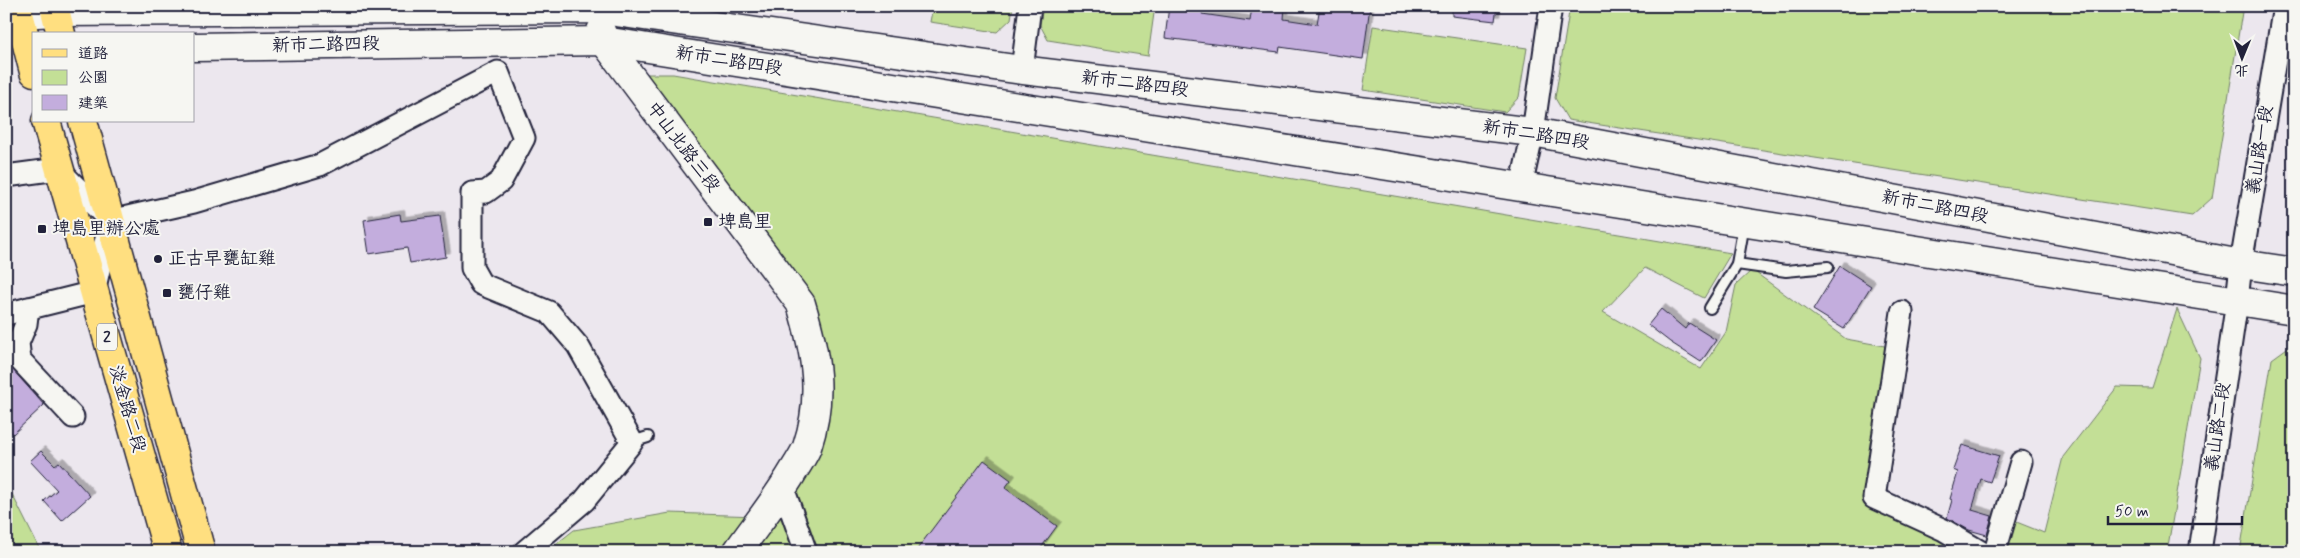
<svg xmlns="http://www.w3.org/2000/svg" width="2300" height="558" font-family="Mynerve,'LXGW WenKai TC',sans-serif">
  <defs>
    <filter id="shadow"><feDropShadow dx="4.5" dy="-4.5" stdDeviation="0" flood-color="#0004"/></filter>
  </defs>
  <rect width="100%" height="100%" fill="#ece7ee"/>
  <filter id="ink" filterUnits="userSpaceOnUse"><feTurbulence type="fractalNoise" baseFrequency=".02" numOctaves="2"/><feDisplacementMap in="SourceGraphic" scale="10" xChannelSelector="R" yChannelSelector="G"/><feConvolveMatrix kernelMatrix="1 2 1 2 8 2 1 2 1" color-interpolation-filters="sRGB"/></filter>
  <g filter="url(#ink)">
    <g fill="#c3df96" stroke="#728068">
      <polygon points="933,6 1013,6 1011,19 997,32 930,22"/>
      <polygon points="1043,6 1155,6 1148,56 1048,40 1040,25"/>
      <polygon points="1570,6 2243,6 2212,198 2192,216 1568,120 1555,98"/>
      <polygon points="1373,26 1527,48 1519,97 1505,112 1363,90"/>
      <polygon points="624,74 673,74 1731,253 1704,298 1645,268 1603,312 1701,369 1726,332 1736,285 1752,270 1846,339 1901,349 1865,500 1974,552 715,552 717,549 707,547 700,552 546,552 574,530 670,513 757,516 806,431 814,358 798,304"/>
      <polygon points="2177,309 2200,358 2167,552 2003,552 2014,521 2044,533 2063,457 2117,387 2152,388"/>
      <polygon points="2294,343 2294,552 2240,552 2272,359"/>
      <polygon points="6,482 41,552 6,552"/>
    </g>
    <g fill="#c3addd" stroke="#22223b" filter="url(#shadow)">
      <polygon points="1169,6 1204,6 1202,14 1250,21 1252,6 1285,6 1284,19 1317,24 1320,6 1370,6 1363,59 1280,47 1279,52 1165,38"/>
      <polygon points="1452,6 1497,6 1495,21 1452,16"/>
      <polygon points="400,214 401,221 440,216 446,257 410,263 407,248 369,254 364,220"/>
      <polygon points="1840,266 1871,286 1844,329 1813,310"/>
      <polygon points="1661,309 1685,329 1689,323 1716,340 1701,362 1670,342 1648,325"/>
      <polygon points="6,362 44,405 13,434 6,426"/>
      <polygon points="1962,445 1999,456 1990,482 1981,479 1972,510 1992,516 1987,535 1969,530 1947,518 1952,500 1950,499 1958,472 1953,470"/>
      <polygon points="41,451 55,465 59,462 90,496 62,521 44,501 57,490 30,461"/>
      <polygon points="984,460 1011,480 1005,488 1057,526 1038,552 915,552"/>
    </g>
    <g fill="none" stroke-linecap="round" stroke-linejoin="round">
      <g stroke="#22223b" stroke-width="14">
        <g id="lane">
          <polyline points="1744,224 1737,264 1786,271 1828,267"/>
          <polyline points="1710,308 1737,264"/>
          <polyline points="632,442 648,437"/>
        </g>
      </g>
      <g stroke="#22223b" stroke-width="25">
        <g id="street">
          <polyline points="1022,70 1030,6"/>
          <polyline points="6,176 58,169 110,221"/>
          <polyline points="1521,187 1533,132 1551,6"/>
          <polyline points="110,221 194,202 320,165 498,72 524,138 501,181 486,192 472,193 472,268 481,284 549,312 578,346 632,442 584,501 524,552"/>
          <polyline points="28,308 26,324 18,343 20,360 73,417"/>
          <polyline points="1902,312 1874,498 1944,530 1981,552"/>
          <polyline points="6,314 94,292 110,221"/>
          <polyline points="783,488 806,552"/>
          <polyline points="1995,552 2021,462"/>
          <polyline points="2200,552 2237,301 2241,264 2284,6"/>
        </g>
      </g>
      <g stroke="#22223b" stroke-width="31">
        <g id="secondary">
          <polyline points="19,14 56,12 595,9 1022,70 1533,132 2241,264 2294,272"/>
          <path d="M601,31L604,41L801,304C816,354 824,396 807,447C804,455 798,463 794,470C777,499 756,525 737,552"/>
          <polyline points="194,47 604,41 2294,310"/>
        </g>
      </g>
      <g stroke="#22223b" stroke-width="31">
        <g id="primary">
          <polyline points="17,6 34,72"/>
          <polyline points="54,6 61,34"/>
          <polyline points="46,121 168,552"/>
          <polyline points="83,121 201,552"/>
        </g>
      </g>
      <use href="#lane" stroke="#f6f6f2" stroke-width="10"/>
      <use href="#street" stroke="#f6f6f2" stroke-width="21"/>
      <use href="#secondary" stroke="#f6f6f2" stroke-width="28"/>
      <use href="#primary" stroke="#ffdf80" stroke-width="28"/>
    </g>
  </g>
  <g fill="#22223b" stroke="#f6f6f2" stroke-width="2">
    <rect x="703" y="217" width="10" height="10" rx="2.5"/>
    <rect x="37" y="224" width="10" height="10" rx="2.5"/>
    <circle cx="158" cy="259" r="5"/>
    <rect x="162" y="288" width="10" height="10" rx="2.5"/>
  </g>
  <g text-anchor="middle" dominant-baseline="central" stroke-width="4" stroke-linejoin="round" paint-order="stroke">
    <rect fill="#f6f6f2" stroke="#626272" stroke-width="1" x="97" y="323.5" width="20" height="27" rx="4"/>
    <g font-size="16" font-weight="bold" fill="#22223b">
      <text x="107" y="337">2</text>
    </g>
    <g font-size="18" fill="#22223b" stroke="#f6f6f2">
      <text transform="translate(326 45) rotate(-1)">新市二路四段</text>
      <text transform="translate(729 61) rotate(9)">新市二路四段</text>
      <text transform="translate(1135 84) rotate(7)">新市二路四段</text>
      <text transform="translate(1536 135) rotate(9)">新市二路四段</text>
      <text transform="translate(683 147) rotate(53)">中山北路三段</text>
      <text transform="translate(2260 150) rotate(-81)">義山路一段</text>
      <text transform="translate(1935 207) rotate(11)">新市二路四段</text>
      <text transform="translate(127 409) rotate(74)">淡金路二段</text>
      <text transform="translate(2218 427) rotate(-82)">義山路二段</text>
    </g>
    <g font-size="18" fill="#22223b" stroke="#f6f6f2" text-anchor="start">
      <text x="718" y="222">埤島里</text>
      <text x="52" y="229">埤島里辦公處</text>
      <text x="168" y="259">正古早甕缸雞</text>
      <text x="177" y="293">甕仔雞</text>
    </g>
  </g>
  <rect width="2300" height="558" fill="none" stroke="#f6f6f2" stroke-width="25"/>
  <rect x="12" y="12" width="2275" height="533" fill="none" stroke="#22223b" stroke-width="2" filter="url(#ink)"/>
  <rect x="32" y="32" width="162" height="90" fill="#f6f6f2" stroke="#a1a1a9"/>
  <rect x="42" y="49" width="25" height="8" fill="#ffdf80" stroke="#a1a1a9"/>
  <text x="78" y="58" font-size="15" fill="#22223b">道路</text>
  <rect x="42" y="70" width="25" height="15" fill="#c3df96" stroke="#a1a1a9"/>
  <text x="78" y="82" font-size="15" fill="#22223b">公園</text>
  <rect x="42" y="95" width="25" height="15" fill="#c3addd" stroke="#a1a1a9"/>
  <text x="78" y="108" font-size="15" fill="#22223b">建築</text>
  <g transform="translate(2242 58) rotate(181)" stroke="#f6f6f2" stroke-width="4" paint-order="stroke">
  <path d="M0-4L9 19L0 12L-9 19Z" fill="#22223b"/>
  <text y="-8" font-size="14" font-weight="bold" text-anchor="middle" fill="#22223b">北</text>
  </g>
  <path d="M2108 516v8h134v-8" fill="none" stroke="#22223b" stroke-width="2.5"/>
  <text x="2115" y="516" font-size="15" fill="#22223b" stroke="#f6f6f2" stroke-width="4" paint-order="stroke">50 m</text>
</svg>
